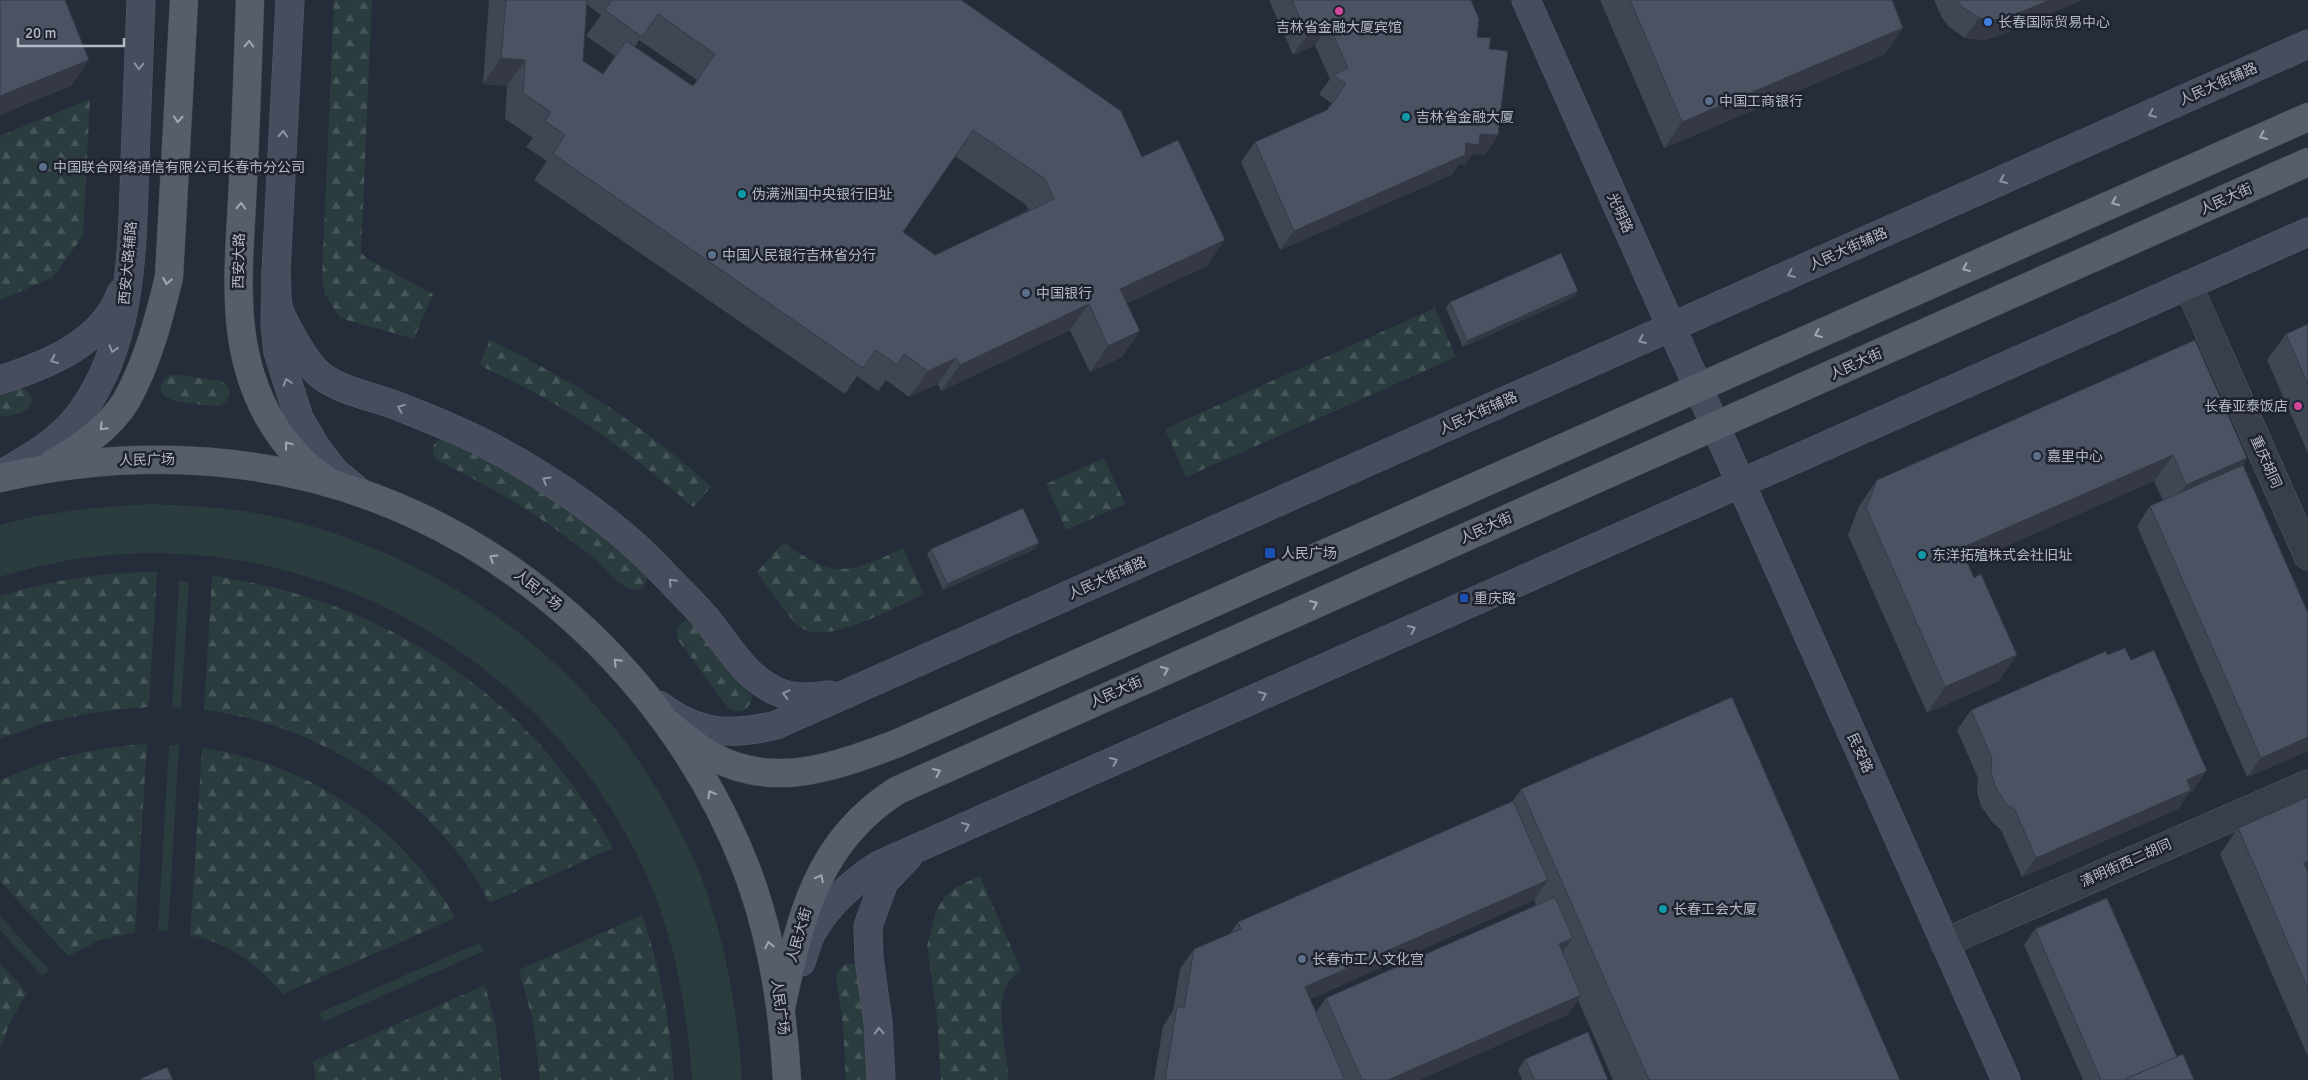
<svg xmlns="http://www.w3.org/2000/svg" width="2308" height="1080" font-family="Signika,'Noto Sans SC',sans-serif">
  <defs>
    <pattern id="forest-firs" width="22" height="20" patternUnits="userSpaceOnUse" patternTransform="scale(1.25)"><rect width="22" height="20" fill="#2b3c3f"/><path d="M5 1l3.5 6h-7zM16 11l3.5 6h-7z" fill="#475659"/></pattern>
  </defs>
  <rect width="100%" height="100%" fill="#252c3a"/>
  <g fill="#2b3c3f">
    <path d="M150,504C201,506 251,509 300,523C457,566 592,668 670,812C683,836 696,861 705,887C727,950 738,1014 742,1080H692C687,1004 673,928 639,859C525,626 251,497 0,577V525C49,511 99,507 150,504Z"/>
    <polygon points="179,581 189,582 181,708 172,707"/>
    <polygon points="169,745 179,745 168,931 158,930"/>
    <polygon points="0,916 49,970 42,976 0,930"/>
    <polygon points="479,943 484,951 323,1022 319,1013"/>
  </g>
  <g fill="url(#forest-firs)">
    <polygon points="334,0 372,0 361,252 366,258 433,294 414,339 340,318 325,294 322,280"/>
    <polygon points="90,99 83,236 52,278 0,300 0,136"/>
    <polygon points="1435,308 1456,357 1186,477 1165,429"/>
    <path d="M490,340C575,382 641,423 711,487L693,507C646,466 596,427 541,396C521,385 500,375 479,365Z"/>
    <path d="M171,374L222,381L230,389C229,398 227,402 219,406C205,404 164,405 161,390C160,382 165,378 171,374Z"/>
    <path d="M19,387C25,389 29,391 31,397C35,414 11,415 0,417V391Z"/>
    <path d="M441,438L503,465L607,536L647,574C648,582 645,585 639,590C621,591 603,566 590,555C543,517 491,487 437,460L433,453V446Z"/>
    <polygon points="1104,458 1125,504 1066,530 1046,484"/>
    <path d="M783,543C796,550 809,561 823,566C851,576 878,559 903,548L924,594C896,606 828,647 800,627C790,620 766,584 757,572Z"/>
    <path d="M157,572L149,707C96,710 49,719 0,739V596C50,580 104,572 157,572Z"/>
    <path d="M212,576C385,599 529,695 613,848L490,903C436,798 319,724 204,710Z"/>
    <path d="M686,620L692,621L736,673L752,697C750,709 742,714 730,710L678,640L677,627Z"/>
    <path d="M147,744L135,932L100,940L68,956L0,881V781C46,758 96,747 147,744Z"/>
    <path d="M202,748C290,761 372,806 427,877C437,890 449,904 455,918L283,994C258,965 229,943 190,935Z"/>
    <path d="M980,876L1021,970C1016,975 1010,979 1007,985C994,1013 1008,1051 1008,1080H941L937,1017L927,946L936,911L946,895L958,886Z"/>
    <path d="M642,915C661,970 670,1023 674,1080H540L533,1021L519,970Z"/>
    <polygon points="0,963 27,993 11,1020 0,1048"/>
    <polygon points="848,963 856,965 861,971 872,1080 846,1080 843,1025 836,977 838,970"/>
    <polygon points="485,985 496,1028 501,1080 316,1080 313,1061"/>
  </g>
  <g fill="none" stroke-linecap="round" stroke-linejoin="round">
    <g stroke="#575c68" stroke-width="29">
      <g id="street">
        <polyline points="2188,285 2308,556"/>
        <polyline points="1944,943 2308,784"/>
      </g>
    </g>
    <g stroke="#575c68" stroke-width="29">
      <g id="secondary">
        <polyline points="290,0 276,272 275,325 278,352 299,418 317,449 335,472 358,491"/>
        <polyline points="1526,0 2006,1080"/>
        <path d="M276,272C277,284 276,299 279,310C286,327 305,362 319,374C338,390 370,396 392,404C411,411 430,419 449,427C520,457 610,516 663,573C677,588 692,602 705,617C727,644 745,678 778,692C795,699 813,697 830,695"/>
        <path d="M0,380C47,365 103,343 121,293"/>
        <path d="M0,475C30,458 59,442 80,414C134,342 132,244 135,159C137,106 139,53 141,0"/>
        <path d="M659,705C697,735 731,736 776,725L2308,44"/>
        <path d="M801,962C805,951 808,938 814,929C830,902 853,882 879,865L2308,232"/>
        <polyline points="881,1080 878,1022 869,958 868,926 884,882 908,857"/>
      </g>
    </g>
    <g stroke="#424753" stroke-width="29">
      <g id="primary">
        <path d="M250,0C248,61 246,122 243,182C239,273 225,361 283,439C295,454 307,468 324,478"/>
        <path d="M53,463C78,450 111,426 126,401C147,364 159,319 169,277L184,0"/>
        <path d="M0,478C84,459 169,454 255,467C476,499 666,662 746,868C772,936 783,1007 787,1080"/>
        <path d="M667,723C681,734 695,746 710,755C773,791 837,766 898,743L2308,117"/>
        <path d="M781,1008C800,919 816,841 898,790L2308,162"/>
      </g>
    </g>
    <use href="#street" stroke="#383e4a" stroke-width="28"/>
    <use href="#secondary" stroke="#474d5d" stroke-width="28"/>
    <use href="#primary" stroke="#575d6a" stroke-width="28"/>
  </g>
  <g fill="#404754" fill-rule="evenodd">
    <path d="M489,0H961L1142,157L1207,266L1127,303L1122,357L1090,372L1070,330L941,391L938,384L909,397L886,380L878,391L857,376L845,394L534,180L547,161L526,147L533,138L505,119L507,86L483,84ZM587,5L601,15L586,36L615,56L603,74L583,61ZM639,40L697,80L693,86L635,47ZM955,156L1026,205L1029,210L935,255L903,232Z"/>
    <polygon points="1269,0 1471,0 1477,37 1489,49 1498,135 1485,155 1472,154 1465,165 1459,164 1451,175 1280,250 1241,162 1255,142 1327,110 1332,104 1319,94 1330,79 1315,45 1293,55"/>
    <polygon points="1600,0 1892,0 1903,28 1885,54 1664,148"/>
    <polygon points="1934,0 2082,0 1995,37 1985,40 1965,38 1948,26 1942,18"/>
    <polygon points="1578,291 1574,297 1463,347 1446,308 1450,302"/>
    <polygon points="2308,324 2308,453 2267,360 2286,334"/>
    <polygon points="2195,340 2247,458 2243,465 2308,751 2247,777 2137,526 2150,506 2163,500 2154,481 1968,563 1974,578 1999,681 1927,713 1848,535 1859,506 1877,480"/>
    <polygon points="931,549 1035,549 943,590 927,554"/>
    <polygon points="2107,655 2131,660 2193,791 2189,793 2178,809 2022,877 2001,830 1993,823 1981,806 1977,792 1978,778 1957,730 1971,710"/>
    <path d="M1521,789L1900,1080H1613L1578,1000L1567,1015L1419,1080H1154L1163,1026L1173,1011L1180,969L1194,949L1230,934L1238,922L1513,801ZM1534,900L1536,905L1326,998L1316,1012L1310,999Z"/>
    <polygon points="2308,797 2308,1057 2220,854 2238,828"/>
    <polygon points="2035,929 2177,1057 2194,1080 2083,1080 2024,945"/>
    <polygon points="1525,1059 1608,1080 1522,1080 1518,1070"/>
  </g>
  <g fill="#343945">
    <polygon points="2050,0 2082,0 1995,37 1985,40 1965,38 1979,18"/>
    <polygon points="1329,25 1315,45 1293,55 1307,35"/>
    <polygon points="1903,28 1885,54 1664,148 1682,122"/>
    <polygon points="501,58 525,60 507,86 483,84"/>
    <polygon points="89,60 71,86 0,115 0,96"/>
    <polygon points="1480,134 1498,135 1485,155 1472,154 1465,165 1459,164 1451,175 1280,250 1294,231 1466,143"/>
    <polygon points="1225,240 1207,266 1102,315 1120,289"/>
    <polygon points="1578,291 1574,297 1463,347 1467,341"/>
    <polygon points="1089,304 1070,330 941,391 960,365"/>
    <polygon points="1140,331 1122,357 1090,372 1108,346"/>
    <polygon points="956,358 938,384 909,397 928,371"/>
    <polygon points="2173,455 2154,481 1943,574 1961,548"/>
    <polygon points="2247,458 2229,485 2168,511 2186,485"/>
    <polygon points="1039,543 1035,549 943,590 947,584"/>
    <polygon points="2017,655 1999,681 1927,713 1945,687"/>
    <polygon points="2308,737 2308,751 2247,777 2261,758"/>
    <polygon points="2207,771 2193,791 2189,793 2178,809 2022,877 2036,858 2187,780"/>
    <polygon points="2308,861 2308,879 2304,863"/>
    <polygon points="1548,880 1534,900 1291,1007 1305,987"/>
    <polygon points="1573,938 1559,957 1559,944"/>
    <polygon points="1581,995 1567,1015 1419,1080 1388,1080"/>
  </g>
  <g fill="#4b5262" stroke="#343945" fill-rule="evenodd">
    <polygon points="0,0 65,0 89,60 0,96"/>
    <path d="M506,0H587L583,61L603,74L626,41L693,86L715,54L658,14L642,37L605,10L612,0H961L1121,111L1142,157L1178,140L1225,240L1120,289L1140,331L1108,346L1089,304L960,365L956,358L928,371L904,354L897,365L876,350L863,368L553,154L565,135L545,121L551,112L523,93L525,60L501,58ZM973,130L1045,179L1054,199L935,255L903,232Z"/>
    <polygon points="1292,0 1471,0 1479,19 1477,37 1491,38 1489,49 1508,51 1498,135 1480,134 1479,145 1466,143 1465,155 1294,231 1255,142 1327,110 1346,84 1333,75 1348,68 1329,25 1307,35"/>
    <polygon points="1630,0 1892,0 1903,28 1682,122"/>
    <polygon points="1957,0 2050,0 2009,17 1999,20 1979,18 1962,7"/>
    <polygon points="1561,253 1578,291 1467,341 1450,302"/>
    <polygon points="2308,324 2308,385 2286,334"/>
    <polygon points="2195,340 2247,458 2186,485 2173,455 1961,548 1974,578 1981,574 2017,655 1945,687 1866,508 1877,480"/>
    <polygon points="2243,465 2308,613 2308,737 2261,758 2150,506"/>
    <polygon points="1023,508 1039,543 947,584 931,549"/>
    <polygon points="2125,648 2131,660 2154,650 2207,771 2187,780 2191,790 2036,858 2015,810 2006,804 1995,786 1991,772 1992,758 1971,710 2106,651 2107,655"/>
    <polygon points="1732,697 1900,1080 1649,1080 1521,789"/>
    <polygon points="2308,797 2308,861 2304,863 2308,872 2308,989 2238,828"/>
    <polygon points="1513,801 1548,880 1305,987 1345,1080 1165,1080 1177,1006 1184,1008 1194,949 1241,929 1238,922"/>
    <polygon points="1555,897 1573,938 1559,944 1581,995 1388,1080 1362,1080 1326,998"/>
    <polygon points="2107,898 2177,1057 2126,1079 2125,1080 2101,1080 2035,929"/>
    <polygon points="1588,1032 1608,1080 1535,1080 1525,1059"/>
    <polygon points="2183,1054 2194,1080 2126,1080 2126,1079"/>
    <polygon points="167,1067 173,1080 140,1080 140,1079"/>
  </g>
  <defs><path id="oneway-chevron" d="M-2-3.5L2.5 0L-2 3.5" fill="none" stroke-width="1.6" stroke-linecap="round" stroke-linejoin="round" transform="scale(1.25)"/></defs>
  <g stroke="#a1a7b4">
    <use href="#oneway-chevron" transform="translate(249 44) rotate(-88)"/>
    <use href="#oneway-chevron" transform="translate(178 119) rotate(93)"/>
    <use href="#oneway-chevron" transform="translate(2263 136) rotate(156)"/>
    <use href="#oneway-chevron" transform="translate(2115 202) rotate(156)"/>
    <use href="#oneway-chevron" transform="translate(241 206) rotate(-87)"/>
    <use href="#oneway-chevron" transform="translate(1966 268) rotate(156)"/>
    <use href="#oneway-chevron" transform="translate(167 281) rotate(101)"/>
    <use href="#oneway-chevron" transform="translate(1818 334) rotate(156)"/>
    <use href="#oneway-chevron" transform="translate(103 427) rotate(135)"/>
    <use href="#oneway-chevron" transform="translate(288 445) rotate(-127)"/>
    <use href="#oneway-chevron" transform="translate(493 558) rotate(-148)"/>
    <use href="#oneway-chevron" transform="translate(1314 604) rotate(-24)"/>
    <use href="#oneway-chevron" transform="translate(617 662) rotate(-134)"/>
    <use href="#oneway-chevron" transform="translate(1165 670) rotate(-24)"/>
    <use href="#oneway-chevron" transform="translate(937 772) rotate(-24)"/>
    <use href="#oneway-chevron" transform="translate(711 794) rotate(-119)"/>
    <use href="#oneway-chevron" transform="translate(820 878) rotate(-63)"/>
    <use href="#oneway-chevron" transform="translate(769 945) rotate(-103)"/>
  </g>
  <g stroke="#8e93a1">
    <use href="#oneway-chevron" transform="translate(139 66) rotate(92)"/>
    <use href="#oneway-chevron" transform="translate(2152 114) rotate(156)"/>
    <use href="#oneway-chevron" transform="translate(283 134) rotate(-87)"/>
    <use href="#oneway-chevron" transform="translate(2003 180) rotate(156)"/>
    <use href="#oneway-chevron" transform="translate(1791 274) rotate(156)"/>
    <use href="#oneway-chevron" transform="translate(1642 340) rotate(156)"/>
    <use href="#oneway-chevron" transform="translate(113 349) rotate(107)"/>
    <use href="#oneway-chevron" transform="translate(54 360) rotate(155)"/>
    <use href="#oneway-chevron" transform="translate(287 382) rotate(-108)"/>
    <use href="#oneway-chevron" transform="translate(401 408) rotate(-158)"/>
    <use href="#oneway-chevron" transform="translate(546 480) rotate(-149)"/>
    <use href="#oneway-chevron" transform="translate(672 582) rotate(-133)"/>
    <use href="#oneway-chevron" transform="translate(1412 629) rotate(-24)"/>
    <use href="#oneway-chevron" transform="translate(786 694) rotate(-166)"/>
    <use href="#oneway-chevron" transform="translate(1263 695) rotate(-24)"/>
    <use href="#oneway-chevron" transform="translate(1114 761) rotate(-24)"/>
    <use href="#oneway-chevron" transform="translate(966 826) rotate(-24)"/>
    <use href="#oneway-chevron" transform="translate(879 1031) rotate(-93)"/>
  </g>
  <g fill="#d1479c" stroke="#1e232f" stroke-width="2">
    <circle cx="1339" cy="11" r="5"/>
    <circle cx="2298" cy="406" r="5"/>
  </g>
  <circle fill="#3f7fe0" stroke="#1e232f" stroke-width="2" cx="1988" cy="22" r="5"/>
  <g fill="#5c6f8a" stroke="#1e232f" stroke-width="2">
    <circle cx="1709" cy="101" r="5"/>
    <circle cx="43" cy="167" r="5"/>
    <circle cx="712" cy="255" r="5"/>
    <circle cx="1026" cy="293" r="5"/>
    <circle cx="2037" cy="456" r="5"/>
    <circle cx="1302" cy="959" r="5"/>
  </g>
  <g fill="#0f9aa8" stroke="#1e232f" stroke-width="2">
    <circle cx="1406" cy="117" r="5"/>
    <circle cx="742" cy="194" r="5"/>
    <circle cx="1922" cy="555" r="5"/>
    <circle cx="1663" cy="909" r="5"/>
  </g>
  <g fill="#1a4fb4" stroke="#1e232f" stroke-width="2">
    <rect x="1264" y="547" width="12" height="12" rx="2.5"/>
    <rect x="1459" y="593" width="10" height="10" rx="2.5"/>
  </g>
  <g text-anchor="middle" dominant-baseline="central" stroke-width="5" stroke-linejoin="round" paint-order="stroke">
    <g font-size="14" fill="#b4b9c6" stroke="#1e232f" text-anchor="start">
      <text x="1998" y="22">长春国际贸易中心</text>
      <text x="1339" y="27" text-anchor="middle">吉林省金融大厦宾馆</text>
      <text x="1719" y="101">中国工商银行</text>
      <text x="1416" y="117">吉林省金融大厦</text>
      <text x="53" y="167">中国联合网络通信有限公司长春市分公司</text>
      <text x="752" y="194">伪满洲国中央银行旧址</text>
      <text x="722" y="255">中国人民银行吉林省分行</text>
      <text x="1036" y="293">中国银行</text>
      <text x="2288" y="406" text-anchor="end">长春亚泰饭店</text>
      <text x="2047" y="456">嘉里中心</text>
      <text x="1281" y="553">人民广场</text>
      <text x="1932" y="555">东洋拓殖株式会社旧址</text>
      <text x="1474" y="598">重庆路</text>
      <text x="1673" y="909">长春工会大厦</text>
      <text x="1312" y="959">长春市工人文化宫</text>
    </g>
    <g font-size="14" fill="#b4b9c6" stroke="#1e232f">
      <text transform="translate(2218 84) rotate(-24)">人民大街辅路</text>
      <text transform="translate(2226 199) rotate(-24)">人民大街</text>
      <text transform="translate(1620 213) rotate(66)">光明路</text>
      <text transform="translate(1848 249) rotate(-24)">人民大街辅路</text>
      <text transform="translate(239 261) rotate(-89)">西安大路</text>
      <text transform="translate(128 263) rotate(-85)">西安大路辅路</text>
      <text transform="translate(1856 364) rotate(-24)">人民大街</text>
      <text transform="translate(1478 413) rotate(-24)">人民大街辅路</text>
      <text transform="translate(147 460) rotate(-1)">人民广场</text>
      <text transform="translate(2266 462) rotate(66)">重庆胡同</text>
      <text transform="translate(1486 528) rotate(-24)">人民大街</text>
      <text transform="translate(1107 578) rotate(-24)">人民大街辅路</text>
      <text transform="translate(538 590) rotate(38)">人民广场</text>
      <text transform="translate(1116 692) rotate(-24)">人民大街</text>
      <text transform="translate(1860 753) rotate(66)">民安路</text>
      <text transform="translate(2126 863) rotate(-24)">清明街西二胡同</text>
      <text transform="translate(799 935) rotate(-74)">人民大街</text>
      <text transform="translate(780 1007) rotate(82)">人民广场</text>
    </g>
  </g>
  <path d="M18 38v8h106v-8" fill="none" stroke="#b4b9c6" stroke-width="2.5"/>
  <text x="25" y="38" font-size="15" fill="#b4b9c6" stroke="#1e232f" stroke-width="4" paint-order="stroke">20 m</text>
</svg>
